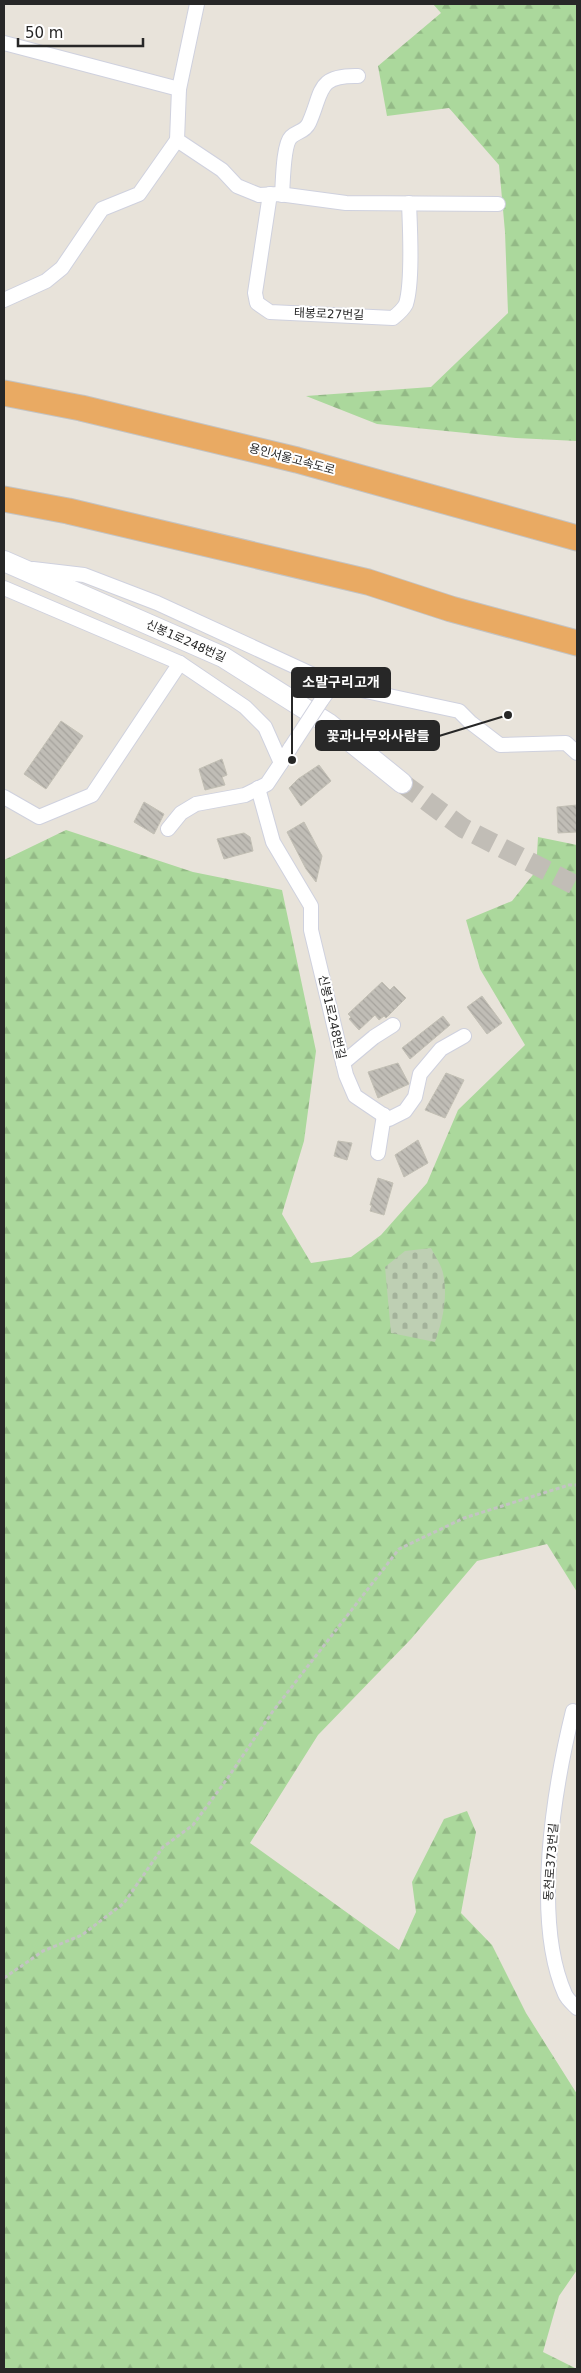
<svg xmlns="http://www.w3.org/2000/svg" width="581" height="2373" font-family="'DejaVu Sans','Noto Sans KR',sans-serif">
  <defs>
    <pattern id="forest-firs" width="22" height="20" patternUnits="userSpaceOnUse" patternTransform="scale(1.25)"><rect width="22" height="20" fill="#abd89c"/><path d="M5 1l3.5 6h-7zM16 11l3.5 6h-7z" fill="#93b986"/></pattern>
    <pattern id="cemetery-stones" width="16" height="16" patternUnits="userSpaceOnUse" patternTransform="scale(1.25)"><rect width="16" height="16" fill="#becfb3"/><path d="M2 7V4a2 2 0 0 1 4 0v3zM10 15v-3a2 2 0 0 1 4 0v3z" fill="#a3b29a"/></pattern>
    <pattern id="building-back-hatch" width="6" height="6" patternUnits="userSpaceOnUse" patternTransform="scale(1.25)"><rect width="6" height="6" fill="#c0bdb6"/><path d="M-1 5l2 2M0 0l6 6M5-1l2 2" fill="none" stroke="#a5a29c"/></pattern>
  </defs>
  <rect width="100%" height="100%" fill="#e8e3da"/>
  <g fill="url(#forest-firs)">
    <polygon points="433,4 577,4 577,441 516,438 377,424 306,396 431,387 508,313 505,232 499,165 449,108 387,116 378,66 441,13"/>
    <polygon points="66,830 193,872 282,890 316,1051 304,1141 282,1214 311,1263 351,1257 381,1235 427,1183 458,1110 525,1045 480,969 466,920 512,901 536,871 538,837 577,845 577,1592 547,1544 477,1561 411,1639 318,1735 250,1843 399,1950 416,1912 412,1882 444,1819 467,1811 476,1832 461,1913 492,1945 526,2013 577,2094 577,2270 559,2296 543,2352 577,2369 4,2369 4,860"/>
  </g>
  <path fill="url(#cemetery-stones)" d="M431,1248C435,1256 441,1264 443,1273C448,1296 443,1320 435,1342L391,1333L385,1267L405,1251Z"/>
  <g fill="url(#building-back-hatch)" stroke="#c2bfb4">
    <polygon points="61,721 83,736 46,789 24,774"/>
    <polygon points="222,759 227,775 222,777 225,785 205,790 199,769"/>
    <polygon points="319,765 331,781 301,806 289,788 298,779"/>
    <polygon points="144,802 164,814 154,834 134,822"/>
    <polygon points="577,805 577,832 558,833 557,807"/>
    <polygon points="304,822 322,856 316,882 306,869 287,832"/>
    <polygon points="244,833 250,837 253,851 224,859 217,839"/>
    <polygon points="382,982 390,990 394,986 406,998 386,1018 384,1016 379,1020 375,1015 359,1030 349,1019 351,1017 348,1014"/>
    <polygon points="482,996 502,1023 487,1034 467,1007"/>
    <polygon points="443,1016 450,1025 410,1059 402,1048"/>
    <polygon points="398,1063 409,1084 378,1098 368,1072"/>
    <polygon points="446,1073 464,1080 445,1118 425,1110"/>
    <polygon points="418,1140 428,1163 404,1177 395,1155"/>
    <polygon points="338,1141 352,1143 347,1160 334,1156"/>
    <polygon points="378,1178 393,1183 384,1215 370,1211 372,1205 370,1205"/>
  </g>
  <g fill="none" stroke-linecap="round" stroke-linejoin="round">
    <polyline stroke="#c1bdb6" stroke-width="20" stroke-dasharray="20 10" stroke-linecap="butt" points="402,783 463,828 577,886"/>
    <g stroke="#cfd1de" stroke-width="16">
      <g id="street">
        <polyline points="4,43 179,89 177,140 222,170 237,186 259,195 279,194 346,203 498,204"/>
        <polyline points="179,89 197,4"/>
        <path d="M270,194L255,293L257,303L270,312L393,318C398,314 403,310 406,304C413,281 410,228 409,203"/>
        <path d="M282,195C283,183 283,145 291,137C297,131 305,132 309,123C323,92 316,75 358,76"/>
        <polyline points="4,300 46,281 62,268 102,209 139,194 177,140"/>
        <polyline points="33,569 84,575 157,603 333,684 321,701"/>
        <polyline points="4,588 180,663 245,707 265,727 281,763 291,747"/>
        <polyline points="333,684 459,711 470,722 500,745 566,743 577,753"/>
        <polyline points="258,788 273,842 311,906 311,930 346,1075 355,1096 389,1119 405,1111 415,1097 420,1074 441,1049 464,1036"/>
        <polyline points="4,797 39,817 92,795 180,663"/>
        <polyline points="168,829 181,813 196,804 245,795 267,784 281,763"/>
        <polyline points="343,1063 374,1037 393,1025"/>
        <polyline points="378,1153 384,1115"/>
        <path d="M573,1711C554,1788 532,1920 565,1994C567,1999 573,2004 577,2008"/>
      </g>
    </g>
    <g stroke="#cfd1de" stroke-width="22">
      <polyline id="secondary" points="4,561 223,657 329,724 402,783"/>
    </g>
    <g stroke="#c3c3c3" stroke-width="27">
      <g id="highway">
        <polyline points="4,393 81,408 297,460 577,538"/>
        <polyline points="4,499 68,511 368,582 451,609 577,643"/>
      </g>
    </g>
    <polyline stroke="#c3c3c3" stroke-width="3" stroke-dasharray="4 2.5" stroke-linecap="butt" points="4,1978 43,1951 82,1935 124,1903 163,1847 193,1825 227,1779 273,1711 399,1549 464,1518 569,1485 577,1485"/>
    <use href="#street" stroke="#fff" stroke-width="14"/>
    <use href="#secondary" stroke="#fff" stroke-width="20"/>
    <use href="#highway" stroke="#e9aa63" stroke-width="25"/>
    <g stroke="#cfd1de" stroke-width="16" stroke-linecap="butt">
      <polyline id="street-bridge" points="291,747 321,701"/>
    </g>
    <use href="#street-bridge" stroke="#fff" stroke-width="14"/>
  </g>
  <g text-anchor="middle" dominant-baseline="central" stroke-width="4" stroke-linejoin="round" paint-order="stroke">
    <g font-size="12" fill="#272727" stroke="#fff">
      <text transform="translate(329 314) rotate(2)">태봉로27번길</text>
      <text transform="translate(292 459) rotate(15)">용인서울고속도로</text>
      <text transform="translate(186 641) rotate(24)">신봉1로248번길</text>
      <text transform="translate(332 1017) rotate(77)">신봉1로248번길</text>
      <text transform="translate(551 1862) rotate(-86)">동천로373번길</text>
    </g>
  </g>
  <path fill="none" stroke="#272727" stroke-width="2" d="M292 760L292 682M508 715L439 736"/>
  <g fill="#272727" stroke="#fff" stroke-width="2">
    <circle cx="292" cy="760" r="5"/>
    <circle cx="508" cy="715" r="5"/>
  </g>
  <g fill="#272727" stroke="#272727" stroke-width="2">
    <rect x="292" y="668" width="98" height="29" rx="5"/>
    <rect x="316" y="721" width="123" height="29" rx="5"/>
  </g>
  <g font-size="14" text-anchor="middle" font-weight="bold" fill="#fff">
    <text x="341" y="687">소말구리고개</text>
    <text x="378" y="741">꽃과나무와사람들</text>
  </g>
  <rect width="581" height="2373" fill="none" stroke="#272727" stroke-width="10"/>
  <path d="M18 38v8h125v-8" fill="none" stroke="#272727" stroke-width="2.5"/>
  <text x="25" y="38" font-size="15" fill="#272727" stroke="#ffffff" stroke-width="4" paint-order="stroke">50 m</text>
</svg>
